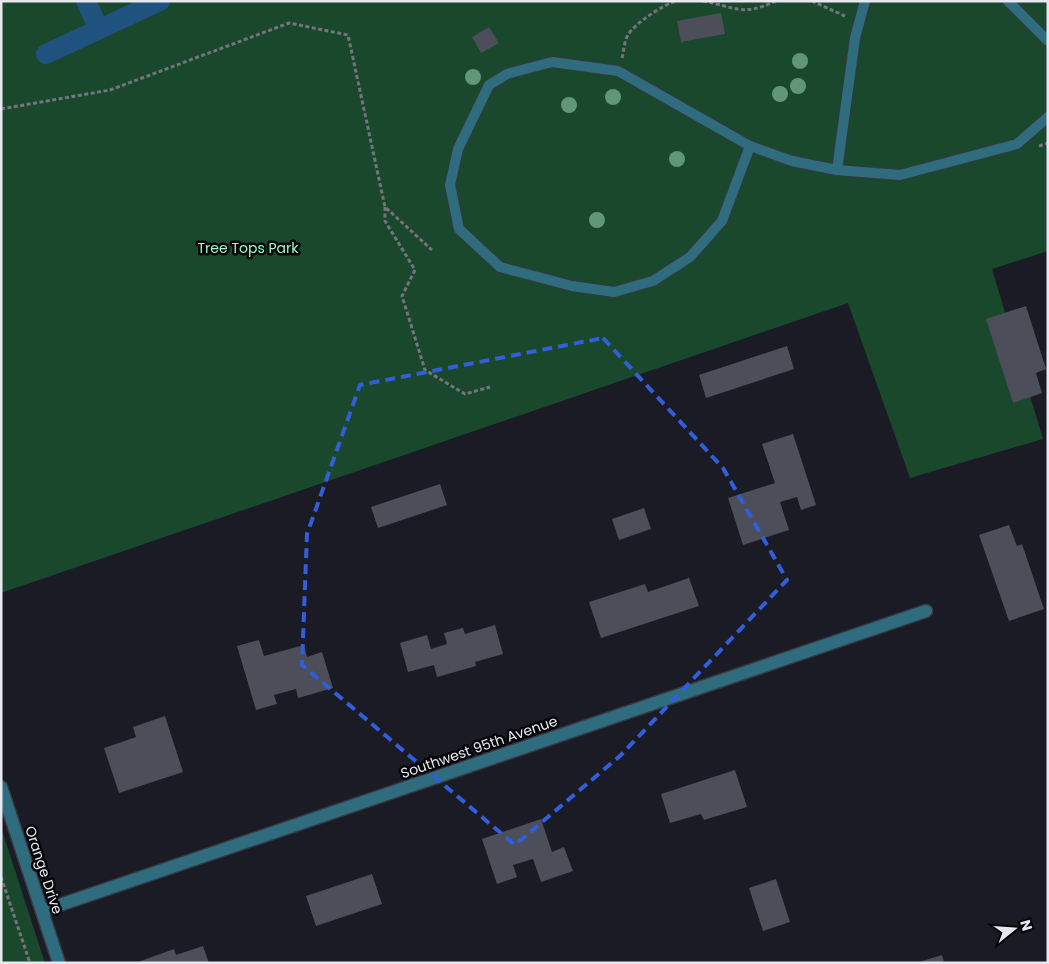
<svg xmlns="http://www.w3.org/2000/svg" width="1049" height="964" font-family="Poppins,sans-serif">
  <rect width="100%" height="100%" fill="#1a1b25"/>
  <g fill="#19482c">
    <polygon points="1,1 1048,1 1048,251 992,269 1043,439 910,478 848,303 1,593"/>
    <polygon points="1,827 45,963 1,963"/>
  </g>
  <g fill="none" stroke-linecap="round" stroke-linejoin="round">
    <g stroke="#205280" stroke-width="20">
      <polyline points="86,1 99,29"/>
      <polyline points="46,54 160,1"/>
    </g>
  </g>
  <g fill="#4c4e59">
    <polygon points="721,13 725,34 681,42 677,21"/>
    <polygon points="489,27 499,43 481,53 472,37"/>
    <polygon points="1026,306 1046,369 1036,373 1042,393 1013,403 986,319"/>
    <polygon points="787,346 794,369 706,398 699,375"/>
    <polygon points="793,434 816,505 801,510 797,497 780,502 789,530 743,545 728,498 775,483 762,444"/>
    <polygon points="440,484 447,505 378,528 371,507"/>
    <polygon points="644,508 651,529 619,540 612,519"/>
    <polygon points="1009,525 1017,546 1022,544 1044,609 1009,621 979,535"/>
    <polygon points="689,578 699,606 601,638 589,602 645,584 648,592"/>
    <polygon points="495,625 503,654 475,662 476,666 437,677 434,665 408,672 400,643 427,635 431,649 447,644 444,633 463,628 465,634"/>
    <polygon points="259,640 264,656 304,645 307,657 322,652 333,688 298,698 296,689 274,695 277,704 256,710 237,646"/>
    <polygon points="165,716 183,772 119,793 104,748 136,737 133,727"/>
    <polygon points="735,770 747,807 704,820 701,814 670,823 661,794"/>
    <polygon points="541,819 552,852 564,847 573,871 541,882 533,859 513,865 517,877 497,884 482,839"/>
    <polygon points="372,874 382,904 316,926 306,896"/>
    <polygon points="776,879 790,922 763,931 749,888"/>
    <polygon points="203,946 209,963 135,963 174,949 176,955"/>
    <polygon points="942,955 944,963 919,963 919,962"/>
  </g>
  <g fill="none" stroke-linecap="round" stroke-linejoin="round">
    <g stroke="#373841" stroke-width="12">
      <g id="service">
        <polyline points="1008,1 1048,41"/>
        <polygon points="552,62 618,71 750,146 722,221 690,257 653,281 614,292 572,286 500,267 459,229 450,185 458,149 489,85 507,74"/>
        <polyline points="750,146 792,161 837,170 900,175 1017,144 1048,117"/>
        <polyline points="837,170 855,38 865,1"/>
      </g>
    </g>
    <g stroke="#373841" stroke-width="15">
      <polyline id="minor" points="42,911 926,611"/>
    </g>
    <g stroke="#373841" stroke-width="15">
      <polyline id="tertiary" points="1,787 59,963"/>
    </g>
    <g stroke="#73747c" stroke-width="3" stroke-dasharray="4 2.5" stroke-linecap="butt">
      <path d="M703,1C736,7 741,17 776,1"/>
      <polyline points="812,1 847,17"/>
      <path d="M622,58C624,51 624,41 628,35C635,23 664,4 677,1"/>
      <polyline points="1,109 110,90 289,23 348,35 385,207 432,250"/>
      <polyline points="1039,146 1048,143"/>
      <polyline points="385,207 385,221 415,270 402,296 425,370 465,394 490,387"/>
      <polyline points="1,877 30,963"/>
    </g>
    <use href="#service" stroke="#2e6c7e" stroke-width="10"/>
    <use href="#minor" stroke="#2e6c7e" stroke-width="12"/>
    <use href="#tertiary" stroke="#2e6c7e" stroke-width="12"/>
  </g>
  <g fill="#629679">
    <circle cx="800" cy="61" r="8"/>
    <circle cx="473" cy="77" r="8"/>
    <circle cx="798" cy="86" r="8"/>
    <circle cx="780" cy="94" r="8"/>
    <circle cx="613" cy="97" r="8"/>
    <circle cx="569" cy="105" r="8"/>
    <circle cx="677" cy="159" r="8"/>
    <circle cx="597" cy="220" r="8"/>
  </g>
  <path fill="none" stroke="#315eda" stroke-width="4" stroke-dasharray="10 6" stroke-linejoin="round" d="M603,338L723,468L787,580L621,755L515,845L302,665L307,534L360,385Z"/>
  <g text-anchor="middle" dominant-baseline="central" stroke-width="5" stroke-linejoin="round" paint-order="stroke">
    <g font-size="14" fill="#9dfbbe" stroke="#06060a">
      <text x="248" y="248">Tree Tops Park</text>
    </g>
    <g font-size="14" fill="#e8e9f0" stroke="#06060a">
      <text transform="translate(479 747) rotate(-19)">Southwest 95th Avenue</text>
      <text transform="translate(44 870) rotate(72)">Orange Drive</text>
    </g>
  </g>
  <rect width="1049" height="964" fill="none" stroke="#e8e9f0" stroke-width="5"/>
  <g transform="translate(1014 929) rotate(73)" stroke="#06060a" stroke-width="4" paint-order="stroke">
  <path d="M0-4L9 19L0 12L-9 19Z" fill="#e8e9f0"/>
  <text y="-8" font-size="14" font-weight="bold" text-anchor="middle" fill="#e8e9f0">N</text>
  </g>
</svg>
